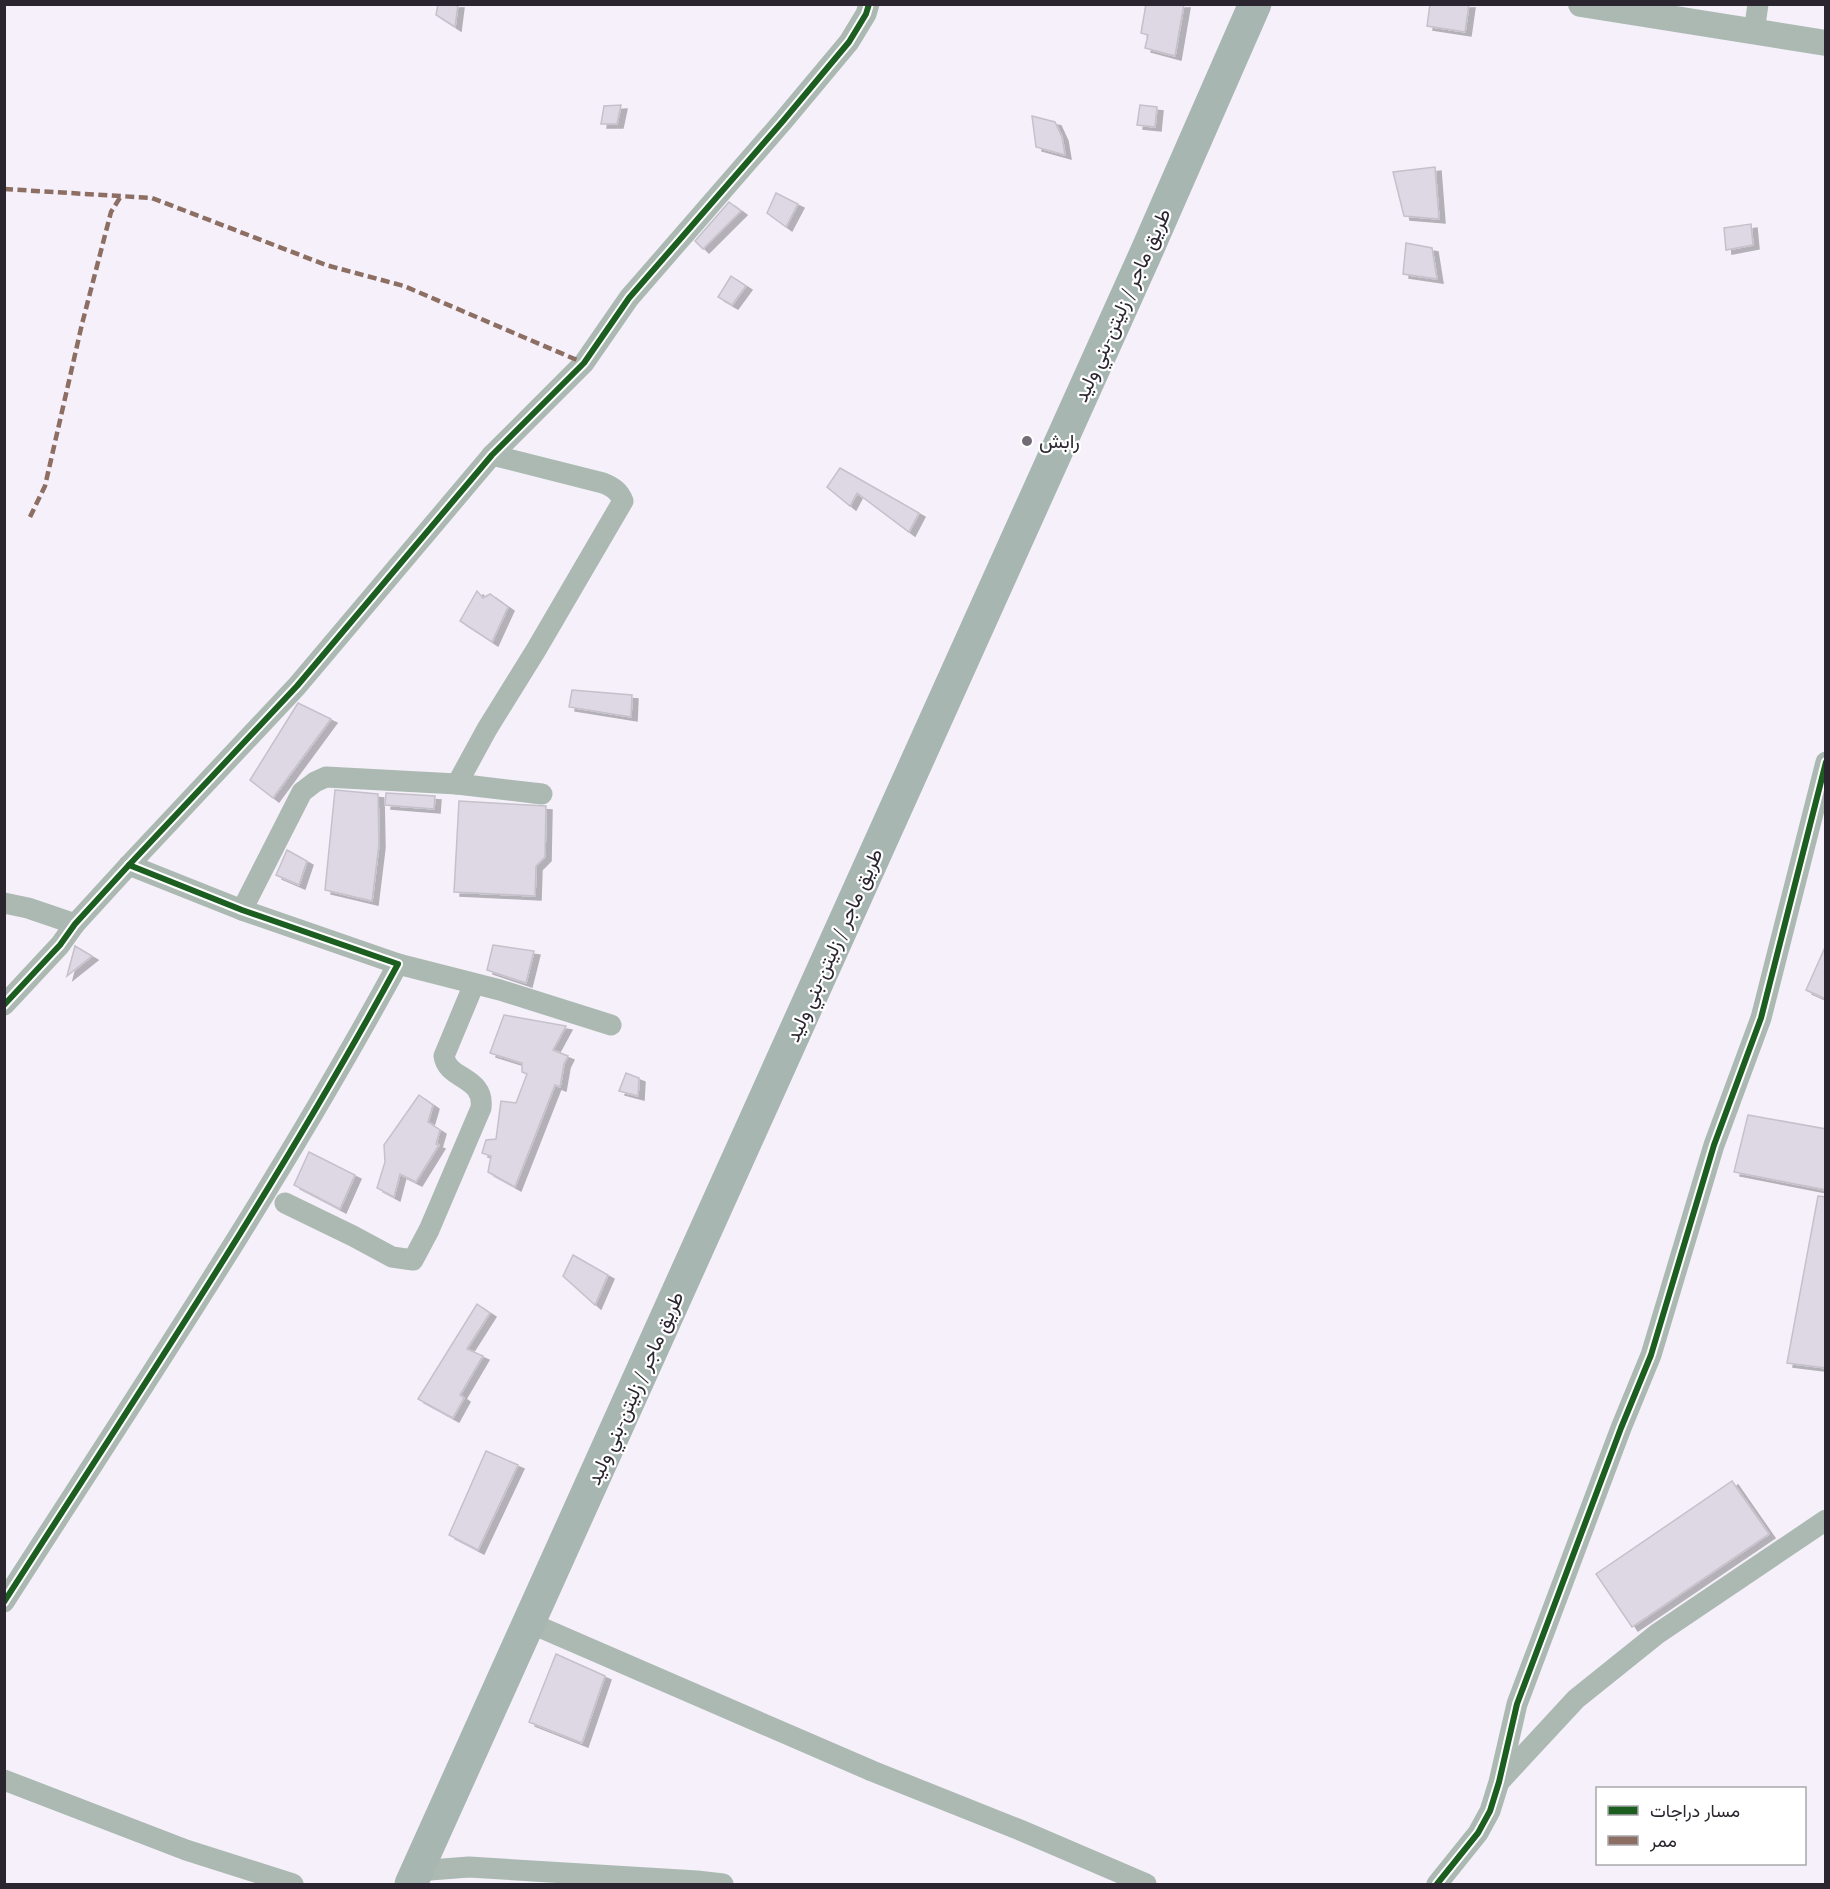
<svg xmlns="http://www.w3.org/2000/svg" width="1830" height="1889" font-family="'Source Serif 4',Vazirmatn,serif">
  <defs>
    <filter id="shadow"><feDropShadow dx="6" dy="4" stdDeviation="0" flood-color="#0004"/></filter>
  </defs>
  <rect width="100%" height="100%" fill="#f5f0f9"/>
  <g fill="#ded8e5" stroke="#c5c1ca" stroke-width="1.5" filter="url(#shadow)">
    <polygon points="438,4 458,4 455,27 436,15"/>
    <polygon points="1146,4 1184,4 1175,56 1145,48 1148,35 1141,33"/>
    <polygon points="1430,4 1469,4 1465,32 1427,26"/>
    <polygon points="621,105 617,124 601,124 604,106"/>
    <polygon points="1140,105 1157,107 1155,127 1137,125"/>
    <polygon points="1032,116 1055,122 1062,137 1065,155 1036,147"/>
    <polygon points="1435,167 1439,219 1404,216 1393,172"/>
    <polygon points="776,193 798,204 786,227 767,213"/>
    <polygon points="729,202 741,211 703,249 695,241"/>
    <polygon points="1751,224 1753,245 1726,250 1724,228"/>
    <polygon points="1406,243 1432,248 1437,279 1403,274"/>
    <polygon points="731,276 746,286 732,305 718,297"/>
    <polygon points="840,468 919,513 909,532 857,493 850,506 827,487"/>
    <polygon points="477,591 483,598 490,594 508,607 492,642 460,621"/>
    <polygon points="572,690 632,695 631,717 569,707"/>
    <polygon points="298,703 331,719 273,798 250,780"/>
    <polygon points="335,790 378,794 379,844 372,901 325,890"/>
    <polygon points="386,793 435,796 434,809 385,805"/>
    <polygon points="459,801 546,806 545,857 536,866 535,896 454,892"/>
    <polygon points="287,850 307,861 299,885 276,875"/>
    <polygon points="493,945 534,951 526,983 487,970"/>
    <polygon points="1826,945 1826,999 1806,990"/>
    <polygon points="75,946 92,956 67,976"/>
    <polygon points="504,1015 566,1026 553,1050 568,1056 564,1064 560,1087 555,1085 515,1187 488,1172 491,1156 482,1153 486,1140 496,1139 501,1101 516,1103 527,1074 522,1072 522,1063 490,1053"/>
    <polygon points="626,1073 639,1078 638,1096 619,1091"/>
    <polygon points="419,1095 433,1105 428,1122 440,1130 436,1144 439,1145 416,1182 400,1174 394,1197 377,1188 385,1162 384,1145"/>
    <polygon points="1748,1115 1826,1129 1826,1190 1734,1172"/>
    <polygon points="309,1152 355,1175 340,1209 294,1185"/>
    <polygon points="1818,1196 1826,1197 1826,1368 1787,1363"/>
    <polygon points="573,1255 608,1275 595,1305 563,1276"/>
    <polygon points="477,1304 490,1313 467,1349 483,1356 460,1395 464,1398 453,1418 418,1399"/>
    <polygon points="486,1451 518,1465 478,1550 449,1535"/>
    <polygon points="1732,1481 1769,1534 1632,1627 1596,1574"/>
    <polygon points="556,1654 605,1676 582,1743 529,1722"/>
  </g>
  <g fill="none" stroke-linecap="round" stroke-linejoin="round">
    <g stroke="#abb9b2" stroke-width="21">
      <polyline points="1754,32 1758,4"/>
      <path d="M457,784L487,729L536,650L623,501C619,491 613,487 603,483L492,455"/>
      <polyline points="4,903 28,908 75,924"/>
      <polyline points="242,910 302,792 315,782 326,777 457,784 542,794"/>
      <polyline points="398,964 500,990 611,1025"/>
      <polyline points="4,1005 60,945 75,924 129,865 297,686 492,455 584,363 629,298 783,121 849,42 866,14 869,4"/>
      <path d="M285,1203L353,1236L392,1257L413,1260L429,1230L481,1108C485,1076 447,1080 444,1056L474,984"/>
      <path d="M4,1602C139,1392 279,1183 398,964L242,910L129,865"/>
      <polyline points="528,1622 872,1771 1020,1830 1146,1884"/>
      <polyline points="4,1780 186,1850 293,1884"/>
      <polyline points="1500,1781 1576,1699 1657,1634 1826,1520"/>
      <polyline points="417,1871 469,1867 697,1881 723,1884"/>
      <polyline points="1437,1884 1478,1833 1490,1811 1499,1782 1517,1704 1621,1428 1651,1355 1714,1145 1761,1018 1826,762"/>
    </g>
    <polyline stroke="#abb9b2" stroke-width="26" points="1581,4 1826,43"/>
    <polyline stroke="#a8b6b2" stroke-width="33" points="411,1884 1145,255 1255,4"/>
    <g stroke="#8d6e63" stroke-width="4.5" stroke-dasharray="9 4.5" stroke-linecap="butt">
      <polyline points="4,189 152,198 326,265 404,286 584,363"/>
      <polyline points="30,517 45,486 82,324 111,212 121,196"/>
    </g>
    <g stroke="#fff" stroke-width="10">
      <g id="cycleway">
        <polyline points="4,1005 60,945 75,924 129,865 297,686 492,455 584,363 629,298 783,121 849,42 866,14 869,4"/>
        <path d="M4,1602C139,1392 279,1183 398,964L242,910L129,865"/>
        <polyline points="1437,1884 1478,1833 1490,1811 1499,1782 1517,1704 1621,1428 1651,1355 1714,1145 1761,1018 1826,762"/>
      </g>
    </g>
    <use href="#cycleway" stroke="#1b5e20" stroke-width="6"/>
  </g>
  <circle fill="#716c76" stroke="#fff" stroke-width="2" cx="1027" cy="441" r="6"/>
  <g text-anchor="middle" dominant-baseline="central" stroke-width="4.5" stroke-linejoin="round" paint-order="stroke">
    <g font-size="20" fill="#2a252f" stroke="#fff">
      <text transform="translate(1122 305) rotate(-66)">طريق ماجر / زليتن-بني وليد</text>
      <text transform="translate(834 945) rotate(-66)">طريق ماجر / زليتن-بني وليد</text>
      <text transform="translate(635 1388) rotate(-66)">طريق ماجر / زليتن-بني وليد</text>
    </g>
    <g font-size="20" fill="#2a252f" stroke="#fff" text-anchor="start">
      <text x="1039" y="441">رابش</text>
    </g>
  </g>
  <rect width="1830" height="1889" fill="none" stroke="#2a252f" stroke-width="12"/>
  <rect x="1596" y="1787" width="210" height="78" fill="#ffffff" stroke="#aaa8ac" stroke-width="1.5"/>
  <rect x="1608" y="1806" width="30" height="9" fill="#1b5e20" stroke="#aaa8ac" stroke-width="1.5"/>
  <text x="1650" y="1817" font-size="18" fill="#2a252f">مسار دراجات</text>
  <rect x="1608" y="1836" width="30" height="9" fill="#8d6e63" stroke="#aaa8ac" stroke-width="1.5"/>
  <text x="1650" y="1847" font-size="18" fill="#2a252f">ممر</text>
</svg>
